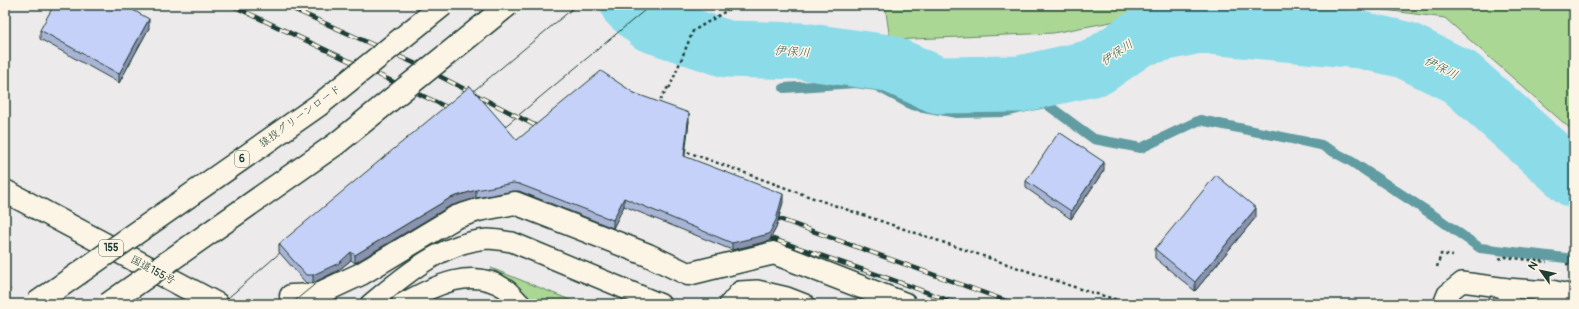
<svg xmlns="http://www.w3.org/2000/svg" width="1579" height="309" font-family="Pangolin,'Klee One',sans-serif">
  <rect width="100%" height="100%" fill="#eceaeb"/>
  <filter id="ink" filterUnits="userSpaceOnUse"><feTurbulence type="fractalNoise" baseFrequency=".025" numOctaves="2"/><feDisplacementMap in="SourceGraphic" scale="8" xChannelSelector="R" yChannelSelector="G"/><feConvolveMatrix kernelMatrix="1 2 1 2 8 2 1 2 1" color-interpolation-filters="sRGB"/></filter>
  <g filter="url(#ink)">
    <g fill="#abd795" stroke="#658a64">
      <polygon points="885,5 1200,5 1053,33 890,40"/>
      <polygon points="1348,5 1574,5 1574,132 1445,18"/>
      <polygon points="491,268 580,304 535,304 510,280"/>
    </g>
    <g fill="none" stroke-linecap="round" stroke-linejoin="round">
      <polyline stroke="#609ca1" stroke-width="10" points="784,88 855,83 877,86 912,105 957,113 1004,112 1045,103 1094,139 1141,148 1200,120 1321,145 1349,160 1439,219 1480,248 1574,259"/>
      <polyline stroke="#8bdbe9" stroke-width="57" points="629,5 651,24 727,49 802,51 888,63 938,85 1020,84 1097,67 1139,38 1199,25 1361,40 1405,50 1460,77 1574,179"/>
      <g stroke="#1f3d34" stroke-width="22">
        <g id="service">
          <polyline points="1507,288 1509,304"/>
          <path d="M370,304C404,276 441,243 487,239C495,239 504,241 512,242L661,304"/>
          <path d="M401,304C433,287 471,265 506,289C511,293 516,299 521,304"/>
          <polyline points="729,304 740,291 757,290 787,297 805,304"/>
          <polyline points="1443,304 1447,294 1462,282 1507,288 1549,291"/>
        </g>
      </g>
      <g stroke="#1f3d34" stroke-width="25">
        <polyline id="pedestrian" points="291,296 316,295 361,274 456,217 478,210 515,203 648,255 688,274 774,253 905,304"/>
      </g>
      <g stroke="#1f3d34" stroke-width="25">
        <polyline id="minor" points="1545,304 1549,291 1570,296 1568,304"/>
      </g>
      <g stroke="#1f3d34" stroke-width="25">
        <polyline id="trunk" points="5,191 217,304"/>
      </g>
      <g stroke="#1f3d34" stroke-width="2.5" stroke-dasharray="3 3" stroke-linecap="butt">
        <polyline points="657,105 668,87 669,89 693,31 736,5"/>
        <polyline points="682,150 816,199 1083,290 1132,304"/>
        <polyline points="1499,259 1505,257 1547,262"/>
        <polyline points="1566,264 1574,265"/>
        <polyline points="1437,267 1441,254 1453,256"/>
        <polyline points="5,291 11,289"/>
      </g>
      <use href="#service" stroke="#fcf5e5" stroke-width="19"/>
      <use href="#pedestrian" stroke="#fcf5e5" stroke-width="22"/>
      <use href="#minor" stroke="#fcf5e5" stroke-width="22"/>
      <use href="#trunk" stroke="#fcf5e5" stroke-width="22"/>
      <g stroke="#1f3d34" stroke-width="1">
        <polyline points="465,98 577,5"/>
        <polyline points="497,133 651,5"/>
        <polyline points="221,304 289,245"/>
        <polyline points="291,304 331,271"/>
      </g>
      <g stroke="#1f3d34" stroke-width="4.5">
        <g id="rail">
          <polyline points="231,5 455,111"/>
          <polyline points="284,5 414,63 544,130"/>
          <polyline points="768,215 1015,304"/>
          <polyline points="761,235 890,279 959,304"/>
        </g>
      </g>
      <use href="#rail" stroke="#fcf5e5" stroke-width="3" stroke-dasharray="9" stroke-linecap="butt"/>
      <g stroke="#1f3d34" stroke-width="25" stroke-linecap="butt">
        <g id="primary-bridge">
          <polyline points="35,304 319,105 443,5"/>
          <polyline points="108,304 336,144 508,5"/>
        </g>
      </g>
      <use href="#primary-bridge" stroke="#fcf5e5" stroke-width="22"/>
    </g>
    <g fill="#a9b4d5" stroke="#1f3d34">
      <polygon points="149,28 119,83 40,39 40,30"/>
      <polygon points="634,93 689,121 684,157 783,202 776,228 769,241 732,250 624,206 613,228 519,191 513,191 476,198 450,206 355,263 351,260 339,270 313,283 306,283 279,252 279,244 517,140"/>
      <polygon points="1104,170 1071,219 1026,188 1026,181"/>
      <polygon points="1256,217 1195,291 1155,258 1155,249"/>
    </g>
    <g fill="#8a92ae" stroke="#1f3d34">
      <polygon points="149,19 149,28 119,83 119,74"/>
      <polygon points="689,113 689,121 684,164 684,156"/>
      <polygon points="1104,162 1104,170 1071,219 1071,211"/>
      <polygon points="476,190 476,198 450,206 355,263 355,255 450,198"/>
      <polygon points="783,194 783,202 776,228 769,241 732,250 732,243"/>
      <polygon points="624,198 624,206 613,228 613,220"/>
      <polygon points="1256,208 1256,217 1195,291 1195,282"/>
      <polygon points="351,252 351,260 339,270 313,283 313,275"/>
    </g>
    <g fill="#c5d1f8" stroke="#1f3d34">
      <polygon points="54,5 124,5 149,19 119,74 40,30"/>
      <polygon points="601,71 634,93 689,113 684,156 783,194 776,220 769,234 732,243 624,198 613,220 519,184 513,183 476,190 450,198 355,255 351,252 339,263 313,275 306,275 279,244 470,86 517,140"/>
      <polygon points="1059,132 1104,162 1071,211 1026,181"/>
      <polygon points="1216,175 1256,208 1195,282 1155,249"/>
      <polygon points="784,302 791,304 783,304"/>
    </g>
  </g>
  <g text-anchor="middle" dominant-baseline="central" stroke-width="3" stroke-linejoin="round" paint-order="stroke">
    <g fill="#fcf5e5" stroke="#617469" stroke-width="1">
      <rect x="235" y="151" width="14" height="16" rx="3"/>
      <rect x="99" y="240" width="24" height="16" rx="3"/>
    </g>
    <g font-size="10" font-weight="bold" fill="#1f3d34">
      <text x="242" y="159">6</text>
      <text x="111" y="248">155</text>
    </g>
    <g font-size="11" fill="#1f3d34" stroke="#fcf5e5">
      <text transform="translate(300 116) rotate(-36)">猿投グリーンロード</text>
      <text transform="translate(153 270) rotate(28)">国道155号</text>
    </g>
    <g font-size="12" font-style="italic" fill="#355d58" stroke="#fcf5e5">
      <text transform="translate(792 52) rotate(4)">伊保川</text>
      <text transform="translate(1117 53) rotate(-34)">伊保川</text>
      <text transform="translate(1441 68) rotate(27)">伊保川</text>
    </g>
  </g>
  <rect width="1579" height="309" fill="none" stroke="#fcf5e5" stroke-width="20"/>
  <rect x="10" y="10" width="1559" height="289" fill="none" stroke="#1f3d34" stroke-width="1.5" filter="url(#ink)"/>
  <g transform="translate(1541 271) rotate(303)" stroke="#fcf5e5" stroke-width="3" paint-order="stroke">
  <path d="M0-3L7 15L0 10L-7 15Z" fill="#1f3d34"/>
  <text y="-6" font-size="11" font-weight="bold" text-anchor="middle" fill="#1f3d34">N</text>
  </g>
</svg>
